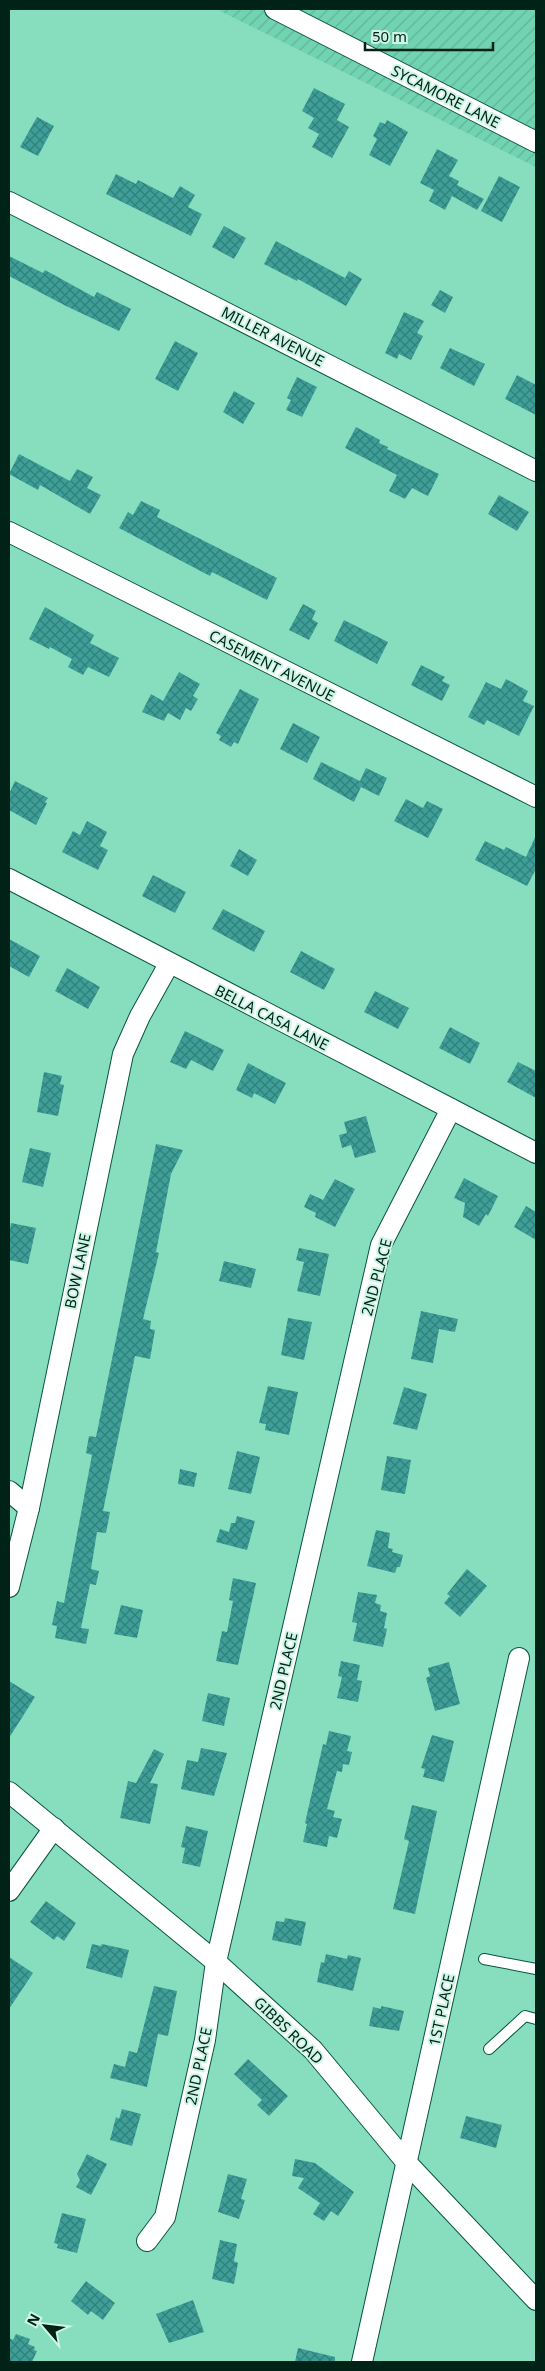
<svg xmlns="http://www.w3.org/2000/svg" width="545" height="2371" font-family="'Noto Sans',sans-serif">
  <defs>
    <pattern id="industrial-furrows" width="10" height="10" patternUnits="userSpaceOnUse" patternTransform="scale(1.25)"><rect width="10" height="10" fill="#71d3b2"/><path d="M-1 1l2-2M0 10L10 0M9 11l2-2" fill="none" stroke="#60b598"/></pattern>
    <pattern id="building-cross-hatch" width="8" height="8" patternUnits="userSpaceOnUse" patternTransform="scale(1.25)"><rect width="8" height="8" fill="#3e9e98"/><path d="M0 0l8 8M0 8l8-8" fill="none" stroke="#32807b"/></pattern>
  </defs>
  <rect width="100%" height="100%" fill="#87debf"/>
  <polygon fill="url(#industrial-furrows)" points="216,9 536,9 536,167"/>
  <g fill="url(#building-cross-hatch)">
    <polygon points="314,88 345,104 337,120 349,127 332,158 312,147 319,134 308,128 314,118 302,111"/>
    <polygon points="37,117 54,126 38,156 20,147"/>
    <polygon points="387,120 408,132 390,166 369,155 377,139 373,136 380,122 385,124"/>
    <polygon points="437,149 458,160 449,176 459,181 457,185 484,199 477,210 452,196 445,210 429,201 434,190 420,183"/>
    <polygon points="116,174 136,184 138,180 173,198 180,186 195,195 188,207 202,214 191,236 106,194"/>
    <polygon points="499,176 520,187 502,222 481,211"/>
    <polygon points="224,226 246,238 234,259 212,247"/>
    <polygon points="276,241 345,278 349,271 362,279 346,306 298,279 297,281 264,264"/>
    <polygon points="9,256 43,273 45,270 94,297 97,292 131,309 119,331 66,306 9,276"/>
    <polygon points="440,290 453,297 445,313 431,305"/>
    <polygon points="404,312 424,321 417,333 423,336 411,360 399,354 397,359 385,353"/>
    <polygon points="175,341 198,353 178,391 155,379"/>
    <polygon points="450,348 485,364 474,386 440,368"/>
    <polygon points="517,375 536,385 536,415 505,399"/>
    <polygon points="297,377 317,387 302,417 286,410 291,400 287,398"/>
    <polygon points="234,391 255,403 243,424 223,412"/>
    <polygon points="356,427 380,440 379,443 388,447 387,449 439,474 428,496 412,488 405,499 389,491 397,475 345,448"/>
    <polygon points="19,454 70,481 77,469 93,477 87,488 101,495 90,514 40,485 38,490 9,474"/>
    <polygon points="499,495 529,512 517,531 488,514"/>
    <polygon points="141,501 160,510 157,517 277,578 267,600 212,572 210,576 119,528 128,512 133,515"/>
    <polygon points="303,604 316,611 312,619 318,623 309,640 289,630"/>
    <polygon points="45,607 94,635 90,643 119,658 109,677 88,667 83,675 68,667 72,659 50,647 49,649 29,639"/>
    <polygon points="344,620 388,642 377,664 334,641"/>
    <polygon points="421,665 445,677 442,681 450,685 442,701 411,685"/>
    <polygon points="179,672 200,684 193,696 198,699 191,711 186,708 180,720 168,713 164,721 142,712 151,694 163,701"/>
    <polygon points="506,679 528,691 523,701 534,706 519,736 487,720 484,725 468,717 486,682 501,689"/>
    <polygon points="240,689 259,699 238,744 234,742 231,747 219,740 221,736 216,733"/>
    <polygon points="293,723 320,737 307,763 280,749"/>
    <polygon points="321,762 360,781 366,768 387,778 379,796 361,787 354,802 313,779"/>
    <polygon points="15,781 48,798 45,802 47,803 36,825 9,810 9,794"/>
    <polygon points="406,799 423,808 427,801 443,809 428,838 394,821"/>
    <polygon points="87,821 107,832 100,846 108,850 98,870 62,852 73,831 80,835"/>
    <polygon points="536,835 536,869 527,886 475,860 485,841 504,850 506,847 526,857"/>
    <polygon points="239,849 257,860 248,876 230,866"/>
    <polygon points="153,875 186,892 175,913 142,896"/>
    <polygon points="223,909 265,931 254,952 212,929"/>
    <polygon points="9,939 40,956 29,977 9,966"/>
    <polygon points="301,951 335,969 324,990 290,972"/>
    <polygon points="67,968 100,987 88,1009 55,991"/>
    <polygon points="375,991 409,1008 398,1029 364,1012"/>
    <polygon points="450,1027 480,1043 470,1064 439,1048"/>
    <polygon points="185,1031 224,1050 213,1071 191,1060 186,1069 170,1062"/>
    <polygon points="518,1062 536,1071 536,1098 507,1082"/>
    <polygon points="248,1063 286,1083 275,1104 254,1093 252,1098 236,1090"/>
    <polygon points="44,1072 62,1076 60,1084 64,1085 58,1116 37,1112"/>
    <polygon points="366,1116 376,1152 355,1158 351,1145 342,1148 339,1135 347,1133 344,1122"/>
    <polygon points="156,1144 183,1150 171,1174 156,1252 159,1253 143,1319 151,1321 150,1329 155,1330 150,1359 135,1356 103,1511 110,1512 106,1533 97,1532 91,1569 99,1571 96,1585 90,1584 81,1628 89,1629 86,1644 55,1638 57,1626 52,1625 57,1601 64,1603 92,1455 86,1453 89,1436 96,1437"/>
    <polygon points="30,1148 51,1153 43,1187 22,1182"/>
    <polygon points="464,1178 498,1196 488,1216 486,1214 479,1226 463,1217 465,1203 454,1198"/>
    <polygon points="335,1179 355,1189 335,1227 315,1217 316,1213 304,1207 310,1194 323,1200"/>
    <polygon points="526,1206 536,1212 536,1240 514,1227"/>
    <polygon points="11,1223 36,1228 28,1264 9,1260 9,1235"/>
    <polygon points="299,1248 329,1254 320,1296 297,1291 304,1262 296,1260"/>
    <polygon points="224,1261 256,1269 251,1288 219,1281"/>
    <polygon points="421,1311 458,1319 455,1332 439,1329 433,1363 411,1359"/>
    <polygon points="288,1318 312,1322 304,1360 281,1355"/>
    <polygon points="268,1386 298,1392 289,1435 265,1430 266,1424 259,1423"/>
    <polygon points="404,1387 427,1394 417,1430 393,1424"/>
    <polygon points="237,1451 260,1457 251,1494 228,1489"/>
    <polygon points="387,1456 411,1460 405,1494 381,1490"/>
    <polygon points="180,1469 197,1473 194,1487 178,1484"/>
    <polygon points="237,1516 255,1521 247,1550 216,1542 220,1529 229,1532 231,1523 235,1523"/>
    <polygon points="376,1530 390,1533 388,1548 393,1549 392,1552 403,1555 400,1567 397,1567 395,1573 367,1566"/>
    <polygon points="467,1569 487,1586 460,1617 444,1603 450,1596 447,1594"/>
    <polygon points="233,1578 256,1583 238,1665 216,1661 222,1631 227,1632 233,1601 229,1600"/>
    <polygon points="358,1592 377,1595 375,1603 381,1605 380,1611 387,1613 384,1628 387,1629 383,1647 353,1641 357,1623 352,1622"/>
    <polygon points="121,1605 143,1610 137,1638 114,1634"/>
    <polygon points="341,1661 360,1665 357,1680 362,1681 358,1702 337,1698 342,1677 338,1676"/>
    <polygon points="449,1662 460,1704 435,1711 426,1678 430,1676 428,1668"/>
    <polygon points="9,1681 35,1697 9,1738"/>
    <polygon points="208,1693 230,1698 224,1726 202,1721"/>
    <polygon points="329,1731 351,1736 347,1751 352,1752 349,1765 343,1764 342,1772 337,1771 327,1809 335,1811 333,1817 342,1819 337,1838 329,1836 327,1847 303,1842 307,1824 305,1823 323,1744 326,1745"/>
    <polygon points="432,1735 454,1741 444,1782 423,1777 425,1769 421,1768"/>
    <polygon points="201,1748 227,1753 214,1796 181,1789 187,1760 198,1762"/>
    <polygon points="154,1749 164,1754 150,1783 158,1784 150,1824 120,1818 128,1781 136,1783"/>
    <polygon points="412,1805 437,1811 415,1914 393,1909 409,1841 404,1839"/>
    <polygon points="186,1826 208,1831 200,1867 182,1863 185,1848 181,1847"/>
    <polygon points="46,1901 76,1923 64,1941 57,1936 54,1940 30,1922"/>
    <polygon points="285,1918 306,1922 301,1946 272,1940 276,1921 284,1922"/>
    <polygon points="92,1944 101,1946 102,1944 129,1950 122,1978 86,1968"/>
    <polygon points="326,1954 347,1959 348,1955 361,1958 353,1991 317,1982 321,1962 324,1963"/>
    <polygon points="9,1957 33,1973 9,2009"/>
    <polygon points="154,1986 177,1991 168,2036 158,2034 147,2087 110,2078 114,2064 125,2067 129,2051 137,2053"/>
    <polygon points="381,2006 404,2011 399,2031 369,2026 373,2007 381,2009"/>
    <polygon points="248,2059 288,2096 269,2116 257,2105 262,2100 234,2074"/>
    <polygon points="122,2109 141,2114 132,2146 110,2140 116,2117 119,2119"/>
    <polygon points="466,2116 502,2125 496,2148 460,2138"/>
    <polygon points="87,2154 107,2164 91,2195 76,2187 80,2180 77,2174"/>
    <polygon points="295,2159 315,2163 354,2192 338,2216 331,2211 324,2221 313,2214 320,2203 298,2188 304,2178 292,2176"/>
    <polygon points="228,2174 247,2179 241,2199 245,2200 239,2219 218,2212"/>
    <polygon points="62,2213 86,2219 77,2253 57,2248 58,2244 54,2243"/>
    <polygon points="220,2240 237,2244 234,2261 238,2263 234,2284 212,2279"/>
    <polygon points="86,2281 115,2303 103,2320 91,2311 88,2315 71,2301"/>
    <polygon points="193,2300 204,2332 169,2343 156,2314"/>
    <polygon points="16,2334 30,2339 28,2344 35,2347 34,2350 37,2351 32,2362 9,2362 9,2338 13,2340"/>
    <polygon points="298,2348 335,2357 335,2362 295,2362"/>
  </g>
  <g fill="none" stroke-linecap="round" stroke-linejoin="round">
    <g stroke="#085541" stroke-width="12">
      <g id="lane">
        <polyline points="484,1959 536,1969"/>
        <polyline points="489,2049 525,2016 536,2019"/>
      </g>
    </g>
    <g stroke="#085541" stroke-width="22">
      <g id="street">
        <polyline points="275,9 536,142"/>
        <polyline points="9,202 536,471"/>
        <polyline points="9,532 536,797"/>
        <polyline points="9,879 536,1153"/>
        <polyline points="9,1491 29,1508"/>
        <polyline points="9,1587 29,1508 123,1054 140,1016 169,964"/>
        <polyline points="9,1792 216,1962 313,2050 407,2163 536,2300"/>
        <polyline points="9,1891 54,1828"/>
        <polyline points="147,2241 165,2217 205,2040 216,1962 381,1245 451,1109"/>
        <polyline points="362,2362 519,1658"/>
      </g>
    </g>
    <use href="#lane" stroke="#fff" stroke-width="10"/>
    <use href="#street" stroke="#fff" stroke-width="20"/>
  </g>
  <g text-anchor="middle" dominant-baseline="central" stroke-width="4" stroke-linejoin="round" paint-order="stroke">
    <g font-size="15" fill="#002217" stroke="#ccf5e5">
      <text transform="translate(446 96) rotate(27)">SYCAMORE LANE</text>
      <text transform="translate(273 336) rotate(27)">MILLER AVENUE</text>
      <text transform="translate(272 665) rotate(27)">CASEMENT AVENUE</text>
      <text transform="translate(272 1017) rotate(27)">BELLA CASA LANE</text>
      <text transform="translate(77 1271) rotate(-78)">BOW LANE</text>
      <text transform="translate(376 1277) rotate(-75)">2ND PLACE</text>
      <text transform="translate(283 1671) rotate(-77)">2ND PLACE</text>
      <text transform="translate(441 2010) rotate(-78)">1ST PLACE</text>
      <text transform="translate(289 2030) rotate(44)">GIBBS ROAD</text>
      <text transform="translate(198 2066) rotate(-78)">2ND PLACE</text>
    </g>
  </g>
  <rect width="545" height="2371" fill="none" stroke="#002217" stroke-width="20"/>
  <g transform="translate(45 2326) rotate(298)" stroke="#ccf5e5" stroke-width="4" paint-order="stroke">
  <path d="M0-4L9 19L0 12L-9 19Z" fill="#002217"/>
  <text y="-8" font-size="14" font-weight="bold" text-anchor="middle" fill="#002217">N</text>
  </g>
  <path d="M365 42v8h128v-8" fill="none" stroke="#002217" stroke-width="2.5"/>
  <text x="372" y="42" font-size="15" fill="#002217" stroke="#ccf5e5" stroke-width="4" paint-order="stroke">50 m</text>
</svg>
